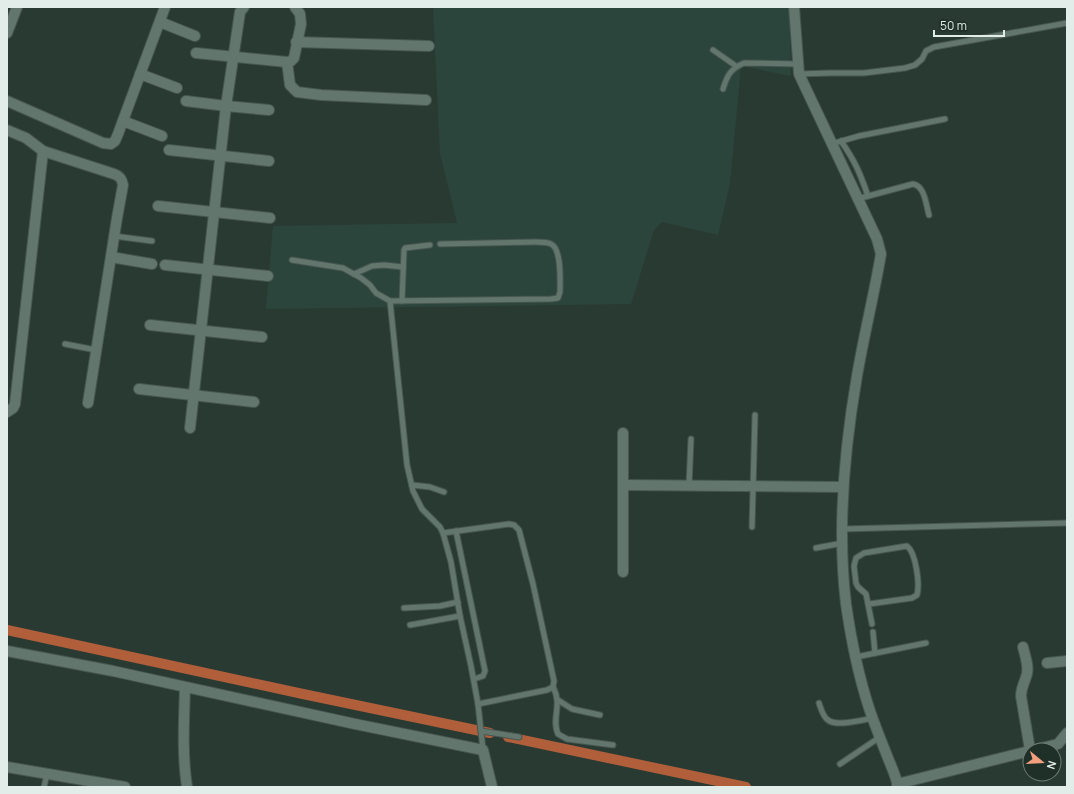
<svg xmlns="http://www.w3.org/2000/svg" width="1074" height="794" font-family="Manrope,sans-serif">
  <rect width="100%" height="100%" fill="#293a33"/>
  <polygon fill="#2c453c" points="433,7 789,7 791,76 741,66 730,183 718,235 662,222 654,230 631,304 266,309 273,226 457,223 440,153"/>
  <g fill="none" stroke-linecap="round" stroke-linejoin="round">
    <g stroke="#b15f3b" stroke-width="10">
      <polyline points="7,630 303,694 490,733"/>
      <polyline points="508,737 746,787"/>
    </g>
    <g stroke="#475651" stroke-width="7">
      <g id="service">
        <polyline points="713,50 736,66"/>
        <polyline points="799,74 830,73 864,73 905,68 915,65 922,59 926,51 934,47 1067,23"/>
        <path d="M723,89C727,76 730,69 744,63L798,64"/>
        <path d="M841,141C855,161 860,173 868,196"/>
        <polyline points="831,144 859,136 945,119"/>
        <path d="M857,199L913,184C925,186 926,205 929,215"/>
        <polyline points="114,236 152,241"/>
        <path d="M292,260L343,268L361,278L370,285L376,293L390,301L551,299L558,298L560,292C560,282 562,249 551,244C547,242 541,242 536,242L440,244"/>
        <polyline points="354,274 372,266 384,265 403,267"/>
        <polyline points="390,301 407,465 413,491 422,509 440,527 443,533 451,562 460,616 471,666 478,704 483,750"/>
        <polyline points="402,301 404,250 405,248 430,245"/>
        <polyline points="65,344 96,350"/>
        <polyline points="412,485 430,487 444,492"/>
        <polyline points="689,486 691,439"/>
        <polyline points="752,527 755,415"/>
        <polyline points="843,529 1067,523"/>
        <polyline points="456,531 485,671 483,676 474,679"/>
        <polyline points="443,533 509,524 514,525 519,530 533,584 554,681 553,687 547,690 478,704"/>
        <polyline points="816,548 843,543"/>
        <path d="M869,604L912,598L917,595C920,584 916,553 907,546L864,553L856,558L854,566L856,583L858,587L866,594L872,624"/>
        <polyline points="404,608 440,606 458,602"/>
        <polyline points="410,625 460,616"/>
        <polyline points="873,632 875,653"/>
        <polyline points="856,657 926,643"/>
        <path d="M553,687C563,705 551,718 558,734L567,739L613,745"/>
        <polyline points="558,700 572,709 600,715"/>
        <path d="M819,703C821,709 823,717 828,720C836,727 863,720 873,718"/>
        <polyline points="481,731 519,737"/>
        <polyline points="840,764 880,737"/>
        <polyline points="1027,765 1030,765"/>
        <polyline points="44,787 47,774"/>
      </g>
    </g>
    <g stroke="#475651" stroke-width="12">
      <g id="minor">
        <path d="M794,7L799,74L877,239L881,254C874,295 864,335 857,376C844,451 837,529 846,604C851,639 858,674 869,708C874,723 880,738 886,753C890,764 896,775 898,787"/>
        <polyline points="160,22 195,36"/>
        <polyline points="7,33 17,7"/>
        <polyline points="296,42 429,46"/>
        <polyline points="196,53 287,62 291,61 294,58 301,24 300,14 295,7"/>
        <polyline points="287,62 290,85 297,92 321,95 426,100"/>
        <polyline points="140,74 177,88"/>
        <polyline points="7,101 103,143 111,144 115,141 118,134 165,7"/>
        <polyline points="186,101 226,106 269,110"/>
        <polyline points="123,121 162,136"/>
        <path d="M7,130L26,138L43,151L114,174C120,176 122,179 123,185L117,218L88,403"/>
        <polyline points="169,150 269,161"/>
        <polyline points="158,206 270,218"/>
        <polyline points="111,257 152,264"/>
        <polyline points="165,265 268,276"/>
        <polyline points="150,325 262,337"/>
        <polyline points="139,389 254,402"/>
        <polyline points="7,412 13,408 15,404 43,151"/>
        <polyline points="190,428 226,106 240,12 244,7"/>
        <polyline points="623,485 843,487"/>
        <polyline points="623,572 623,433"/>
        <path d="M1023,647C1025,656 1030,668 1026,677C1024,684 1021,688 1021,696L1030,750"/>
        <polyline points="7,651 113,671 355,724 483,750 492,787"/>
        <polyline points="1047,663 1067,661"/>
        <path d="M185,687C184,721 182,754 187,787"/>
        <polyline points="7,767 125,787"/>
        <polyline points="897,784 1058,744 1067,733"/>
      </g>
    </g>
    <use href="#service" stroke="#63766e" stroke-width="5"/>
    <use href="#minor" stroke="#63766e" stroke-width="10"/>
  </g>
  <rect width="1074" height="794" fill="none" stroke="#e2ede9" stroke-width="16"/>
  <g transform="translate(1042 762) rotate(108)"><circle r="19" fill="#1f3029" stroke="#6d7c76"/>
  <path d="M0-3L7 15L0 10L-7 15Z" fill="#f2a07e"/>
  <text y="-6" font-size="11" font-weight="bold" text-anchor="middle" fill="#e2ede9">N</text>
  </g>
  <path d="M934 30v6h70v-6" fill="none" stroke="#e2ede9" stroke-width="2"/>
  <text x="940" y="30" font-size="12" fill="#e2ede9" stroke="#1f3029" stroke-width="3" paint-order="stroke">50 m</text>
</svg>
